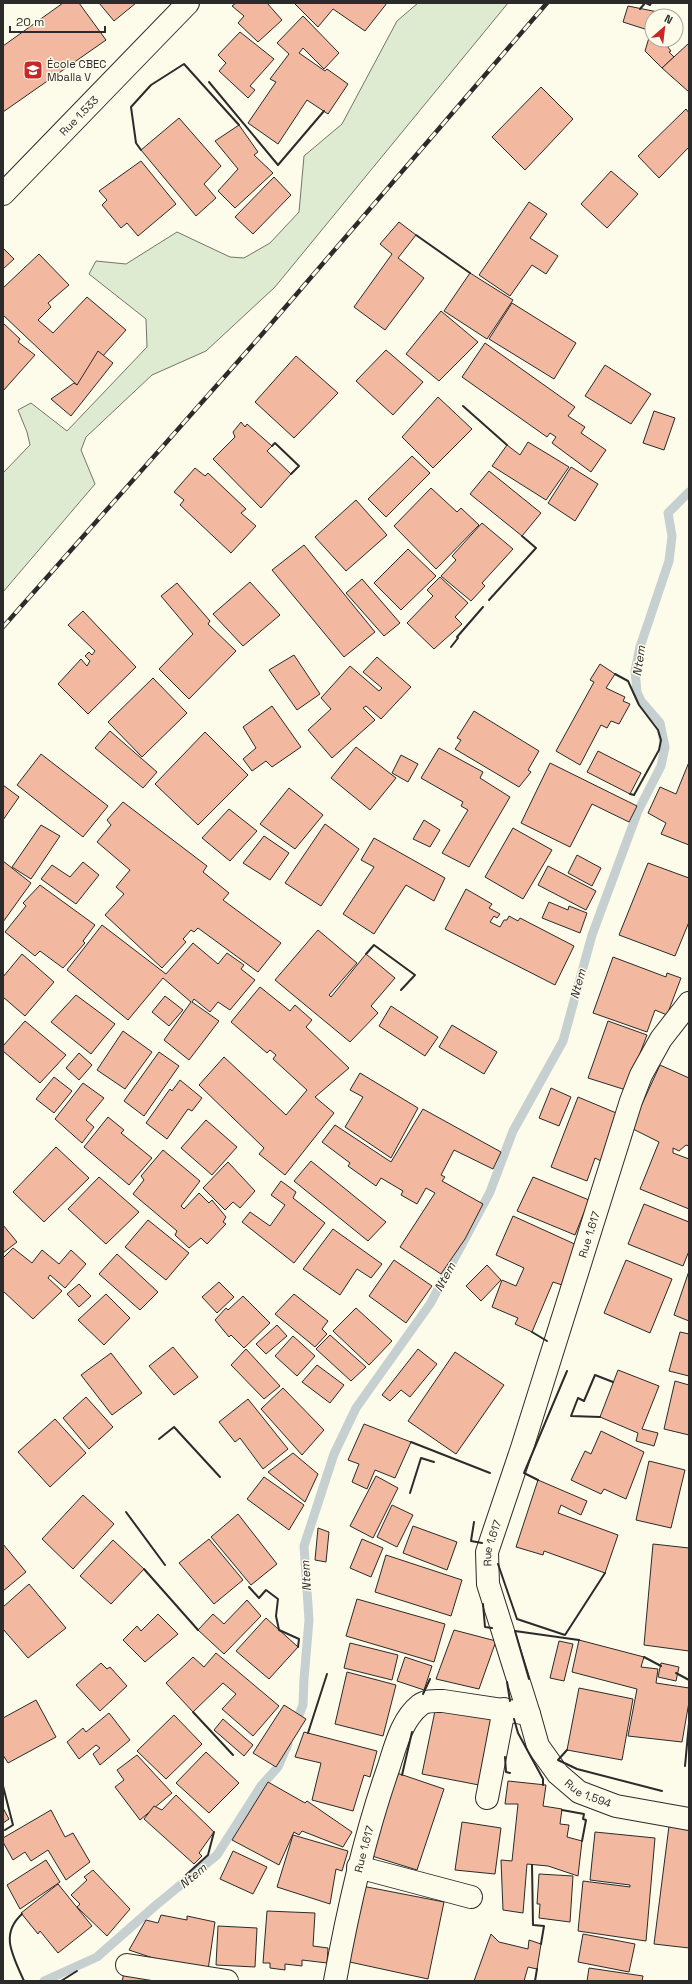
<svg xmlns="http://www.w3.org/2000/svg" width="692" height="1984" font-family="'Space Grotesk',sans-serif">
  <rect width="100%" height="100%" fill="#fdfbea"/>
  <polygon fill="#deebd1" stroke="#74746e" points="418,3 508,3 275,287 206,351 152,375 86,437 81,450 95,484 3,592 3,473 30,445 27,432 18,410 31,403 67,431 147,347 146,319 89,274 96,261 126,264 177,232 230,257 244,258 270,243 299,212 304,156 342,124 397,21"/>
  <g fill="none" stroke-linecap="round" stroke-linejoin="round">
    <g stroke="#c7d0d0" stroke-width="9">
      <polyline points="295,1725 303,1705 304,1679 309,1620 304,1546 334,1454 356,1408 430,1304 490,1192 513,1131 563,1041 592,935 638,811 661,766 665,747 660,723 641,701 637,692 635,671 640,647 669,561 672,536 668,513 689,492"/>
      <polyline points="44,1981 97,1957 155,1906 217,1855 261,1786 278,1767 288,1744"/>
    </g>
  </g>
  <g fill="#f2b8a0" stroke="#2b2b2b">
    <polygon points="63,3 79,3 106,40 3,112 3,46"/>
    <polygon points="99,3 136,3 114,21"/>
    <polygon points="236,3 267,3 282,20 258,42 238,23 244,16 232,6"/>
    <polygon points="294,3 387,3 365,31 333,9 318,27"/>
    <polygon points="628,6 658,12 666,16 652,16 652,40 670,40 667,46 671,51 669,52 674,57 662,68 645,51 651,31 623,22"/>
    <polygon points="303,16 339,53 324,69 303,48 299,53 325,71 327,69 348,84 328,114 307,100 278,144 248,123 276,82 270,79 289,54 277,43"/>
    <polygon points="240,32 274,59 250,86 255,90 248,98 219,71 226,63 218,55"/>
    <polygon points="689,43 689,92 662,68"/>
    <polygon points="541,87 573,119 525,170 492,137"/>
    <polygon points="686,109 689,113 689,147 659,178 638,156"/>
    <polygon points="179,118 221,166 204,184 216,198 196,216 141,150"/>
    <polygon points="239,125 258,152 254,155 273,173 235,208 218,191 238,169 215,141"/>
    <polygon points="141,161 176,204 138,236 127,223 121,228 102,205 107,200 99,191"/>
    <polygon points="611,171 638,194 607,228 581,204"/>
    <polygon points="274,177 291,195 253,234 235,217"/>
    <polygon points="529,202 547,214 530,238 558,256 546,274 532,265 510,296 479,275"/>
    <polygon points="399,222 416,235 398,258 424,278 385,330 354,307 392,254 380,244"/>
    <polygon points="3,248 14,259 3,269"/>
    <polygon points="39,254 69,285 48,303 51,307 38,320 53,333 87,297 126,330 77,385 3,315 3,288"/>
    <polygon points="470,273 513,300 487,339 444,311"/>
    <polygon points="512,303 576,343 554,379 489,339"/>
    <polygon points="441,311 478,342 439,381 406,354"/>
    <polygon points="3,323 20,339 18,342 35,355 3,391"/>
    <polygon points="485,343 575,407 568,416 585,427 581,433 606,450 591,472 552,443 556,437 550,433 547,437 462,377"/>
    <polygon points="386,350 423,382 393,415 356,381"/>
    <polygon points="98,351 113,363 71,416 51,399 74,383 77,385"/>
    <polygon points="296,356 338,393 294,438 255,402"/>
    <polygon points="605,365 651,394 631,424 585,396"/>
    <polygon points="438,397 472,429 433,468 402,437"/>
    <polygon points="654,411 675,418 664,450 643,443"/>
    <polygon points="241,422 245,427 247,424 272,446 267,451 291,474 261,508 213,459 235,437 233,432"/>
    <polygon points="528,442 569,467 546,500 492,466 507,445 520,455"/>
    <polygon points="412,456 430,473 386,517 368,499"/>
    <polygon points="571,467 598,484 575,521 548,503"/>
    <polygon points="195,468 205,476 208,473 246,509 241,513 256,526 231,553 180,505 184,500 174,492"/>
    <polygon points="489,471 541,513 522,536 470,494"/>
    <polygon points="431,488 457,512 461,508 479,525 436,569 394,526"/>
    <polygon points="356,500 387,535 346,571 315,537"/>
    <polygon points="482,523 513,549 482,583 485,586 471,601 441,576 456,560 452,556"/>
    <polygon points="304,545 375,632 344,657 272,570"/>
    <polygon points="408,549 436,576 401,610 374,583"/>
    <polygon points="440,577 468,603 455,617 462,624 434,649 407,623 433,596 427,590"/>
    <polygon points="362,579 400,623 384,636 346,593"/>
    <polygon points="250,582 280,615 243,646 213,614"/>
    <polygon points="177,583 210,621 208,624 236,651 189,699 159,669 193,634 161,596"/>
    <polygon points="83,611 136,667 88,714 58,684 81,659 87,666 90,661 85,656 89,652 92,655 95,651 68,625"/>
    <polygon points="294,655 320,694 297,710 269,670"/>
    <polygon points="377,657 411,687 381,719 366,706 363,708 375,720 332,758 308,730 331,709 321,698 350,666 379,691 382,688 363,672"/>
    <polygon points="600,664 615,674 606,688 625,697 623,701 630,704 619,724 611,721 607,728 601,725 580,765 556,751 594,682 590,680"/>
    <polygon points="153,678 187,713 142,757 108,722"/>
    <polygon points="272,706 301,747 272,767 266,761 252,771 243,759 256,748 243,727"/>
    <polygon points="474,711 539,751 528,770 531,772 519,787 455,749 461,740 457,738"/>
    <polygon points="110,731 157,772 143,788 95,748"/>
    <polygon points="205,732 248,775 198,825 155,784"/>
    <polygon points="356,747 396,778 370,810 331,778"/>
    <polygon points="439,748 483,772 480,778 510,797 469,867 442,853 468,810 461,806 463,802 421,778"/>
    <polygon points="598,751 641,773 630,794 587,772"/>
    <polygon points="41,754 108,806 83,837 17,785"/>
    <polygon points="401,755 418,764 408,782 392,773"/>
    <polygon points="689,762 689,845 661,834 666,823 648,813 660,787 676,794"/>
    <polygon points="550,763 637,806 629,822 592,804 570,847 521,823"/>
    <polygon points="3,785 19,797 3,820"/>
    <polygon points="289,788 323,815 295,849 260,824"/>
    <polygon points="123,802 207,866 203,872 229,893 223,900 281,943 258,972 198,928 194,932 191,930 183,939 186,942 162,968 105,915 124,894 116,887 130,870 97,842 111,825 107,820"/>
    <polygon points="229,809 257,831 230,861 202,838"/>
    <polygon points="424,820 440,830 430,847 413,839"/>
    <polygon points="325,824 359,849 321,906 285,883"/>
    <polygon points="41,825 60,836 31,879 12,867"/>
    <polygon points="513,828 552,850 523,899 485,877"/>
    <polygon points="264,836 289,853 270,880 243,863"/>
    <polygon points="374,838 445,878 434,901 406,885 374,934 343,914 374,867 361,860"/>
    <polygon points="577,855 601,868 592,886 568,873"/>
    <polygon points="3,861 31,883 3,922"/>
    <polygon points="83,862 99,875 76,904 41,879 52,865 70,877"/>
    <polygon points="648,863 689,878 689,922 675,956 619,935"/>
    <polygon points="548,866 596,891 586,910 538,885"/>
    <polygon points="40,885 95,925 83,941 85,943 63,968 40,951 35,956 5,932 26,906 23,903"/>
    <polygon points="466,889 492,904 489,908 500,914 497,918 494,916 490,922 500,927 504,920 507,920 509,916 518,921 520,918 574,946 555,985 445,929"/>
    <polygon points="549,902 568,910 569,906 587,913 580,933 542,918"/>
    <polygon points="102,925 166,974 193,943 218,964 227,953 244,965 241,969 255,980 230,1010 218,1002 210,1012 194,999 192,1002 219,1021 189,1060 164,1040 191,1002 163,978 128,1020 67,970"/>
    <polygon points="318,930 357,963 329,995 331,997 366,954 395,978 371,1006 378,1013 350,1042 275,980"/>
    <polygon points="22,954 54,982 25,1016 3,997 3,977"/>
    <polygon points="613,957 666,977 667,973 681,978 667,1015 655,1010 647,1032 593,1013"/>
    <polygon points="260,987 290,1011 295,1005 312,1020 306,1027 349,1068 315,1097 334,1113 285,1175 259,1154 264,1148 199,1085 224,1057 286,1115 307,1090 273,1059 276,1055 270,1050 267,1053 231,1022"/>
    <polygon points="76,995 115,1024 91,1054 51,1022"/>
    <polygon points="165,996 183,1010 169,1026 152,1012"/>
    <polygon points="391,1006 438,1037 425,1056 379,1026"/>
    <polygon points="25,1021 66,1055 40,1083 3,1051 3,1046"/>
    <polygon points="608,1021 647,1035 626,1090 588,1078"/>
    <polygon points="452,1025 497,1052 484,1074 439,1047"/>
    <polygon points="123,1031 152,1052 125,1089 97,1070"/>
    <polygon points="159,1052 179,1066 144,1116 124,1101"/>
    <polygon points="79,1053 92,1065 79,1080 66,1068"/>
    <polygon points="660,1065 689,1078 689,1146 686,1145 679,1151 673,1148 673,1153 689,1159 689,1209 640,1189 659,1142 631,1128"/>
    <polygon points="360,1073 418,1108 391,1158 345,1127 363,1097 350,1090"/>
    <polygon points="54,1077 72,1091 54,1113 36,1099"/>
    <polygon points="180,1080 202,1098 192,1111 188,1109 167,1139 146,1123 170,1089 172,1091"/>
    <polygon points="83,1083 104,1098 86,1120 94,1127 82,1143 55,1119"/>
    <polygon points="551,1088 571,1097 559,1126 539,1118"/>
    <polygon points="578,1097 621,1115 603,1162 595,1158 587,1181 551,1167"/>
    <polygon points="423,1109 501,1152 493,1169 454,1150 441,1175 445,1177 442,1181 483,1204 465,1239 441,1274 400,1247 435,1193 426,1188 417,1204 401,1195 403,1191 381,1178 376,1186 348,1166 350,1163 322,1142 335,1125 391,1162"/>
    <polygon points="108,1117 124,1130 121,1133 152,1158 129,1185 84,1147"/>
    <polygon points="206,1120 237,1147 212,1175 181,1148"/>
    <polygon points="56,1147 89,1178 44,1222 13,1192"/>
    <polygon points="163,1150 200,1181 181,1206 184,1209 199,1193 209,1203 212,1200 226,1217 223,1222 226,1224 207,1244 201,1238 189,1248 175,1235 177,1231 133,1194 144,1180 141,1176"/>
    <polygon points="311,1161 386,1222 368,1241 294,1181"/>
    <polygon points="228,1162 255,1191 240,1208 233,1202 225,1210 203,1188"/>
    <polygon points="99,1177 139,1212 106,1244 68,1209"/>
    <polygon points="533,1177 589,1200 575,1235 517,1211"/>
    <polygon points="281,1181 296,1192 293,1198 325,1223 294,1263 242,1222 250,1212 270,1226 285,1205 271,1195"/>
    <polygon points="644,1204 689,1222 689,1251 683,1266 628,1244"/>
    <polygon points="513,1216 579,1246 562,1285 553,1282 532,1332 515,1324 518,1318 492,1307 502,1280 516,1286 524,1268 496,1255"/>
    <polygon points="148,1220 189,1253 166,1280 125,1247"/>
    <polygon points="3,1225 17,1242 3,1253"/>
    <polygon points="333,1229 382,1264 371,1278 357,1269 340,1295 303,1269"/>
    <polygon points="13,1248 32,1263 42,1250 59,1264 71,1250 86,1264 65,1288 50,1275 48,1278 62,1291 33,1319 3,1291 3,1258"/>
    <polygon points="117,1254 158,1292 140,1310 99,1274"/>
    <polygon points="394,1260 432,1286 406,1323 369,1296"/>
    <polygon points="626,1260 672,1279 650,1333 604,1313"/>
    <polygon points="487,1265 501,1280 481,1301 466,1286"/>
    <polygon points="689,1271 689,1321 674,1315"/>
    <polygon points="219,1282 234,1297 217,1313 202,1297"/>
    <polygon points="79,1284 91,1296 79,1307 67,1294"/>
    <polygon points="106,1294 130,1318 104,1345 78,1320"/>
    <polygon points="294,1294 328,1321 322,1329 327,1334 315,1347 275,1314"/>
    <polygon points="243,1296 270,1323 244,1348 231,1335 229,1337 215,1320 226,1308 228,1310"/>
    <polygon points="356,1308 392,1341 369,1365 333,1331"/>
    <polygon points="277,1325 287,1336 266,1354 256,1344"/>
    <polygon points="680,1332 689,1334 689,1376 669,1371"/>
    <polygon points="330,1335 366,1367 351,1381 316,1349"/>
    <polygon points="293,1336 315,1356 297,1376 275,1356"/>
    <polygon points="173,1347 198,1377 174,1395 149,1366"/>
    <polygon points="246,1349 280,1386 264,1399 231,1365"/>
    <polygon points="418,1349 437,1364 410,1397 401,1390 390,1401 382,1395"/>
    <polygon points="455,1352 504,1385 456,1454 408,1421"/>
    <polygon points="111,1353 142,1393 112,1415 81,1375"/>
    <polygon points="317,1365 344,1385 330,1403 302,1382"/>
    <polygon points="618,1370 659,1386 642,1429 658,1433 654,1446 636,1441 638,1433 600,1417"/>
    <polygon points="675,1381 689,1385 689,1435 664,1429"/>
    <polygon points="283,1388 324,1430 302,1455 261,1409"/>
    <polygon points="86,1397 113,1427 89,1449 63,1418"/>
    <polygon points="248,1399 288,1449 263,1469 240,1438 235,1442 219,1422"/>
    <polygon points="55,1419 86,1453 50,1487 18,1452"/>
    <polygon points="364,1424 411,1442 395,1478 375,1470 367,1489 352,1482 359,1464 348,1460"/>
    <polygon points="601,1431 644,1452 626,1499 604,1489 601,1494 571,1480 585,1451 591,1454"/>
    <polygon points="293,1453 318,1474 305,1502 268,1472"/>
    <polygon points="649,1461 685,1470 671,1528 636,1520"/>
    <polygon points="376,1476 398,1488 373,1538 350,1526"/>
    <polygon points="264,1477 304,1505 289,1530 247,1499"/>
    <polygon points="538,1480 587,1501 581,1515 561,1505 558,1513 618,1535 605,1573 544,1551 543,1555 516,1547"/>
    <polygon points="83,1495 114,1524 73,1569 42,1539"/>
    <polygon points="392,1505 413,1515 397,1547 377,1537"/>
    <polygon points="238,1514 277,1564 251,1585 211,1537"/>
    <polygon points="413,1526 457,1542 447,1570 403,1553"/>
    <polygon points="318,1528 329,1532 326,1562 315,1560"/>
    <polygon points="209,1539 243,1580 214,1604 179,1563"/>
    <polygon points="362,1539 383,1548 371,1577 350,1568"/>
    <polygon points="113,1540 144,1569 111,1604 80,1576"/>
    <polygon points="3,1544 26,1572 3,1591"/>
    <polygon points="653,1544 689,1548 689,1651 644,1645"/>
    <polygon points="386,1555 462,1580 451,1616 375,1592"/>
    <polygon points="29,1584 66,1628 28,1658 3,1629 3,1607"/>
    <polygon points="357,1599 445,1624 434,1662 346,1636"/>
    <polygon points="247,1600 261,1616 224,1654 198,1630 213,1614 224,1624"/>
    <polygon points="158,1614 178,1634 145,1662 123,1640 137,1626 141,1631"/>
    <polygon points="266,1618 298,1647 269,1679 236,1651"/>
    <polygon points="454,1630 496,1641 479,1689 436,1679"/>
    <polygon points="579,1640 644,1657 641,1667 658,1669 656,1683 689,1688 689,1702 682,1742 628,1736 637,1689 572,1672"/>
    <polygon points="559,1641 573,1644 564,1681 550,1678"/>
    <polygon points="350,1643 398,1655 392,1680 344,1668"/>
    <polygon points="216,1653 279,1706 253,1736 222,1709 236,1694 223,1683 193,1712 166,1683 193,1657 204,1667"/>
    <polygon points="405,1657 432,1666 424,1690 397,1681"/>
    <polygon points="101,1663 107,1669 110,1667 127,1686 100,1711 76,1685"/>
    <polygon points="661,1663 679,1667 676,1681 658,1677"/>
    <polygon points="347,1672 396,1685 383,1736 335,1724"/>
    <polygon points="579,1688 633,1699 622,1760 567,1750"/>
    <polygon points="36,1700 56,1737 8,1763 3,1755 3,1718"/>
    <polygon points="284,1705 306,1719 276,1767 253,1753"/>
    <polygon points="436,1706 493,1717 479,1785 422,1774"/>
    <polygon points="109,1713 130,1740 100,1765 93,1754 100,1748 96,1745 79,1759 67,1742 83,1728 86,1732"/>
    <polygon points="174,1715 202,1744 166,1779 137,1751"/>
    <polygon points="223,1719 253,1745 244,1756 214,1730"/>
    <polygon points="304,1732 377,1751 370,1777 364,1775 353,1811 312,1800 321,1763 295,1757"/>
    <polygon points="206,1752 239,1783 209,1813 176,1783"/>
    <polygon points="137,1755 172,1793 140,1820 115,1787 124,1780 117,1770"/>
    <polygon points="397,1773 444,1789 417,1870 372,1856"/>
    <polygon points="508,1781 546,1785 543,1806 562,1809 560,1824 569,1825 567,1837 582,1841 578,1876 548,1866 527,1864 523,1913 503,1910 501,1860 512,1861 518,1804 505,1804"/>
    <polygon points="268,1782 305,1803 307,1801 352,1832 343,1847 302,1831 299,1835 294,1832 279,1865 232,1840"/>
    <polygon points="176,1795 214,1832 199,1853 202,1856 194,1864 144,1819 154,1806 162,1810"/>
    <polygon points="3,1808 9,1819 3,1823"/>
    <polygon points="51,1810 65,1837 73,1833 90,1862 66,1880 48,1850 31,1861 25,1852 13,1860 3,1842 3,1838"/>
    <polygon points="462,1822 501,1828 495,1874 455,1870"/>
    <polygon points="669,1826 689,1829 689,1948 654,1944"/>
    <polygon points="595,1832 655,1838 646,1941 578,1931 583,1881 630,1887 630,1885 590,1880"/>
    <polygon points="293,1835 348,1851 342,1871 336,1869 330,1904 277,1887"/>
    <polygon points="233,1851 267,1867 253,1894 220,1879"/>
    <polygon points="46,1860 60,1882 20,1909 7,1885"/>
    <polygon points="93,1870 130,1909 107,1936 77,1907 80,1904 71,1895 87,1880 84,1877"/>
    <polygon points="539,1874 573,1876 570,1922 539,1918 540,1904 537,1904"/>
    <polygon points="58,1884 92,1926 58,1953 40,1931 38,1934 21,1913"/>
    <polygon points="362,1886 444,1902 428,1979 345,1961"/>
    <polygon points="267,1911 315,1913 313,1946 328,1948 327,1963 302,1960 302,1966 285,1964 285,1970 270,1968 270,1963 263,1963"/>
    <polygon points="161,1915 187,1920 187,1916 215,1922 208,1970 153,1958 129,1950 146,1920 158,1923"/>
    <polygon points="218,1926 257,1928 255,1967 216,1965"/>
    <polygon points="491,1934 499,1942 528,1949 529,1940 541,1944 537,1969 528,1967 524,1981 474,1981"/>
    <polygon points="583,1934 635,1944 629,1972 578,1962"/>
    <polygon points="589,1968 643,1976 642,1981 587,1981"/>
    <polygon points="125,1970 168,1981 122,1981"/>
  </g>
  <g fill="none" stroke-linecap="round" stroke-linejoin="round">
    <g stroke="#2b2b2b" stroke-width="24">
      <g id="street">
        <path id="s1" d="M3,194L188,3"/>
        <path id="s2" d="M529,1714L538,1746L558,1774L579,1792L616,1806L689,1819"/>
        <polyline points="487,1798 504,1709"/>
        <polyline points="358,1867 471,1897"/>
        <polyline points="127,1965 227,1981"/>
        <path id="s3" d="M335,1981C348,1909 364,1838 388,1769C395,1748 401,1720 420,1705C426,1700 436,1701 443,1701L529,1714L488,1584L487,1552L522,1448L631,1101L641,1075L661,1039L689,1003"/>
      </g>
    </g>
    <use href="#street" stroke="#fdfbea" stroke-width="22"/>
    <g stroke="#2b2b2b" stroke-width="4.5">
      <polyline id="rail" points="3,627 264,332 547,3"/>
    </g>
    <use href="#rail" stroke="#fdfbea" stroke-width="3" stroke-dasharray="9" stroke-linecap="butt"/>
    <g stroke="#2b2b2b" stroke-width="2">
      <polyline points="646,3 650,5 651,3"/>
      <polyline points="640,9 645,3"/>
      <polyline points="209,82 278,165 324,111"/>
      <polyline points="141,150 136,143 131,107 151,85 184,64 239,125"/>
      <polyline points="416,235 470,273"/>
      <polyline points="463,406 507,445"/>
      <polyline points="272,446 275,443 299,466 291,474"/>
      <polyline points="489,600 536,548 522,536"/>
      <polyline points="451,647 458,638 457,637 483,607"/>
      <polyline points="615,674 628,681 639,705 658,730 661,740 659,750 634,795 630,794"/>
      <polyline points="366,954 374,945 415,975 401,990"/>
      <polyline points="532,1332 547,1341"/>
      <polyline points="600,1417 571,1416 578,1398 584,1401 595,1375 613,1382"/>
      <polyline points="159,1439 174,1427 220,1477"/>
      <polyline points="411,1442 490,1473"/>
      <polyline points="538,1480 524,1473 567,1371"/>
      <polyline points="410,1493 421,1458 434,1462"/>
      <polyline points="126,1512 165,1565"/>
      <polyline points="474,1522 471,1541 482,1543"/>
      <polyline points="498,1564 517,1619 565,1635 605,1573"/>
      <polyline points="144,1569 198,1630"/>
      <polyline points="249,1587 259,1598 266,1590 278,1599 276,1616 279,1630 299,1639 298,1647"/>
      <polyline points="483,1604 485,1627 492,1628"/>
      <polyline points="644,1657 661,1666"/>
      <polyline points="676,1673 689,1680"/>
      <polyline points="529,1679 515,1631 579,1640"/>
      <polyline points="507,1682 510,1701"/>
      <polyline points="423,1694 430,1679"/>
      <polyline points="193,1712 233,1755"/>
      <polyline points="514,1719 518,1733 543,1779 543,1785"/>
      <polyline points="308,1733 327,1674"/>
      <polyline points="567,1750 558,1760 577,1769 662,1791"/>
      <polyline points="505,1757 506,1772 510,1773"/>
      <polyline points="685,1766 689,1723"/>
      <polyline points="402,1775 412,1732"/>
      <polyline points="3,1786 13,1825 5,1830"/>
      <polyline points="562,1810 584,1814 583,1819 586,1820 582,1841"/>
      <polyline points="532,1865 533,1925 544,1926 541,1944"/>
      <polyline points="186,1875 208,1855 214,1832"/>
      <path d="M22,1914C0,1934 12,1954 24,1981"/>
      <polyline points="61,1981 77,1971"/>
      <polyline points="535,1981 537,1969"/>
    </g>
  </g>
  <defs>
    <g id="school-square" transform="scale(1)"><rect x="-9" y="-9" width="18" height="18" rx="4" fill="#c62828" stroke="#fdfbea"/><path d="M0-5L7-2L0 1L-7-2ZM-4 1L0 2.5L4 1V4Q0 6-4 4Z" fill="#fff"/></g>
  </defs>
  <g fill-rule="evenodd">
    <use href="#school-square" x="33" y="70"/>
  </g>
  <g text-anchor="middle" dominant-baseline="central" stroke-width="3" stroke-linejoin="round" paint-order="stroke">
    <g font-size="11" fill="#2b2b2b" stroke="#fdfbea" text-anchor="start">
      <text x="47" y="64">École CBEC<tspan x="47" dy="13">Mballa V</tspan></text>
    </g>
    <g font-size="11" fill="#2b2b2b" stroke="#fdfbea">
      <text stroke="none"><textPath href="#s1" startOffset="109">Rue 1.533</textPath></text>
      <text stroke="none"><textPath href="#s3" startOffset="904">Rue 1.617</textPath></text>
      <text stroke="none"><textPath href="#s3" startOffset="580">Rue 1.617</textPath></text>
      <text stroke="none"><textPath href="#s2" startOffset="104">Rue 1.594</textPath></text>
      <text stroke="none"><textPath href="#s3" startOffset="135">Rue 1.617</textPath></text>
    </g>
    <g font-size="12" font-style="italic" fill="#2b2b2b" stroke="#fdfbea">
      <text transform="translate(639 661) rotate(-82)">Ntem</text>
      <text transform="translate(578 984) rotate(-75)">Ntem</text>
      <text transform="translate(445 1277) rotate(-62)">Ntem</text>
      <text transform="translate(306 1576) rotate(-94)">Ntem</text>
      <text transform="translate(193 1876) rotate(-40)">Ntem</text>
    </g>
  </g>
  <rect width="692" height="1984" fill="none" stroke="#2b2b2b" stroke-width="8"/>
  <g transform="translate(664 28) rotate(28)"><circle r="19" fill="#fdfbea" stroke="#a9a89e"/>
  <path d="M0-3L7 15L0 10L-7 15Z" fill="#c62828"/>
  <text y="-6" font-size="11" font-weight="bold" text-anchor="middle" fill="#2b2b2b">N</text>
  </g>
  <path d="M10 26v6h95v-6" fill="none" stroke="#2b2b2b" stroke-width="2"/>
  <text x="16" y="26" font-size="12" fill="#2b2b2b" stroke="#fdfbea" stroke-width="3" paint-order="stroke">20 m</text>
</svg>
